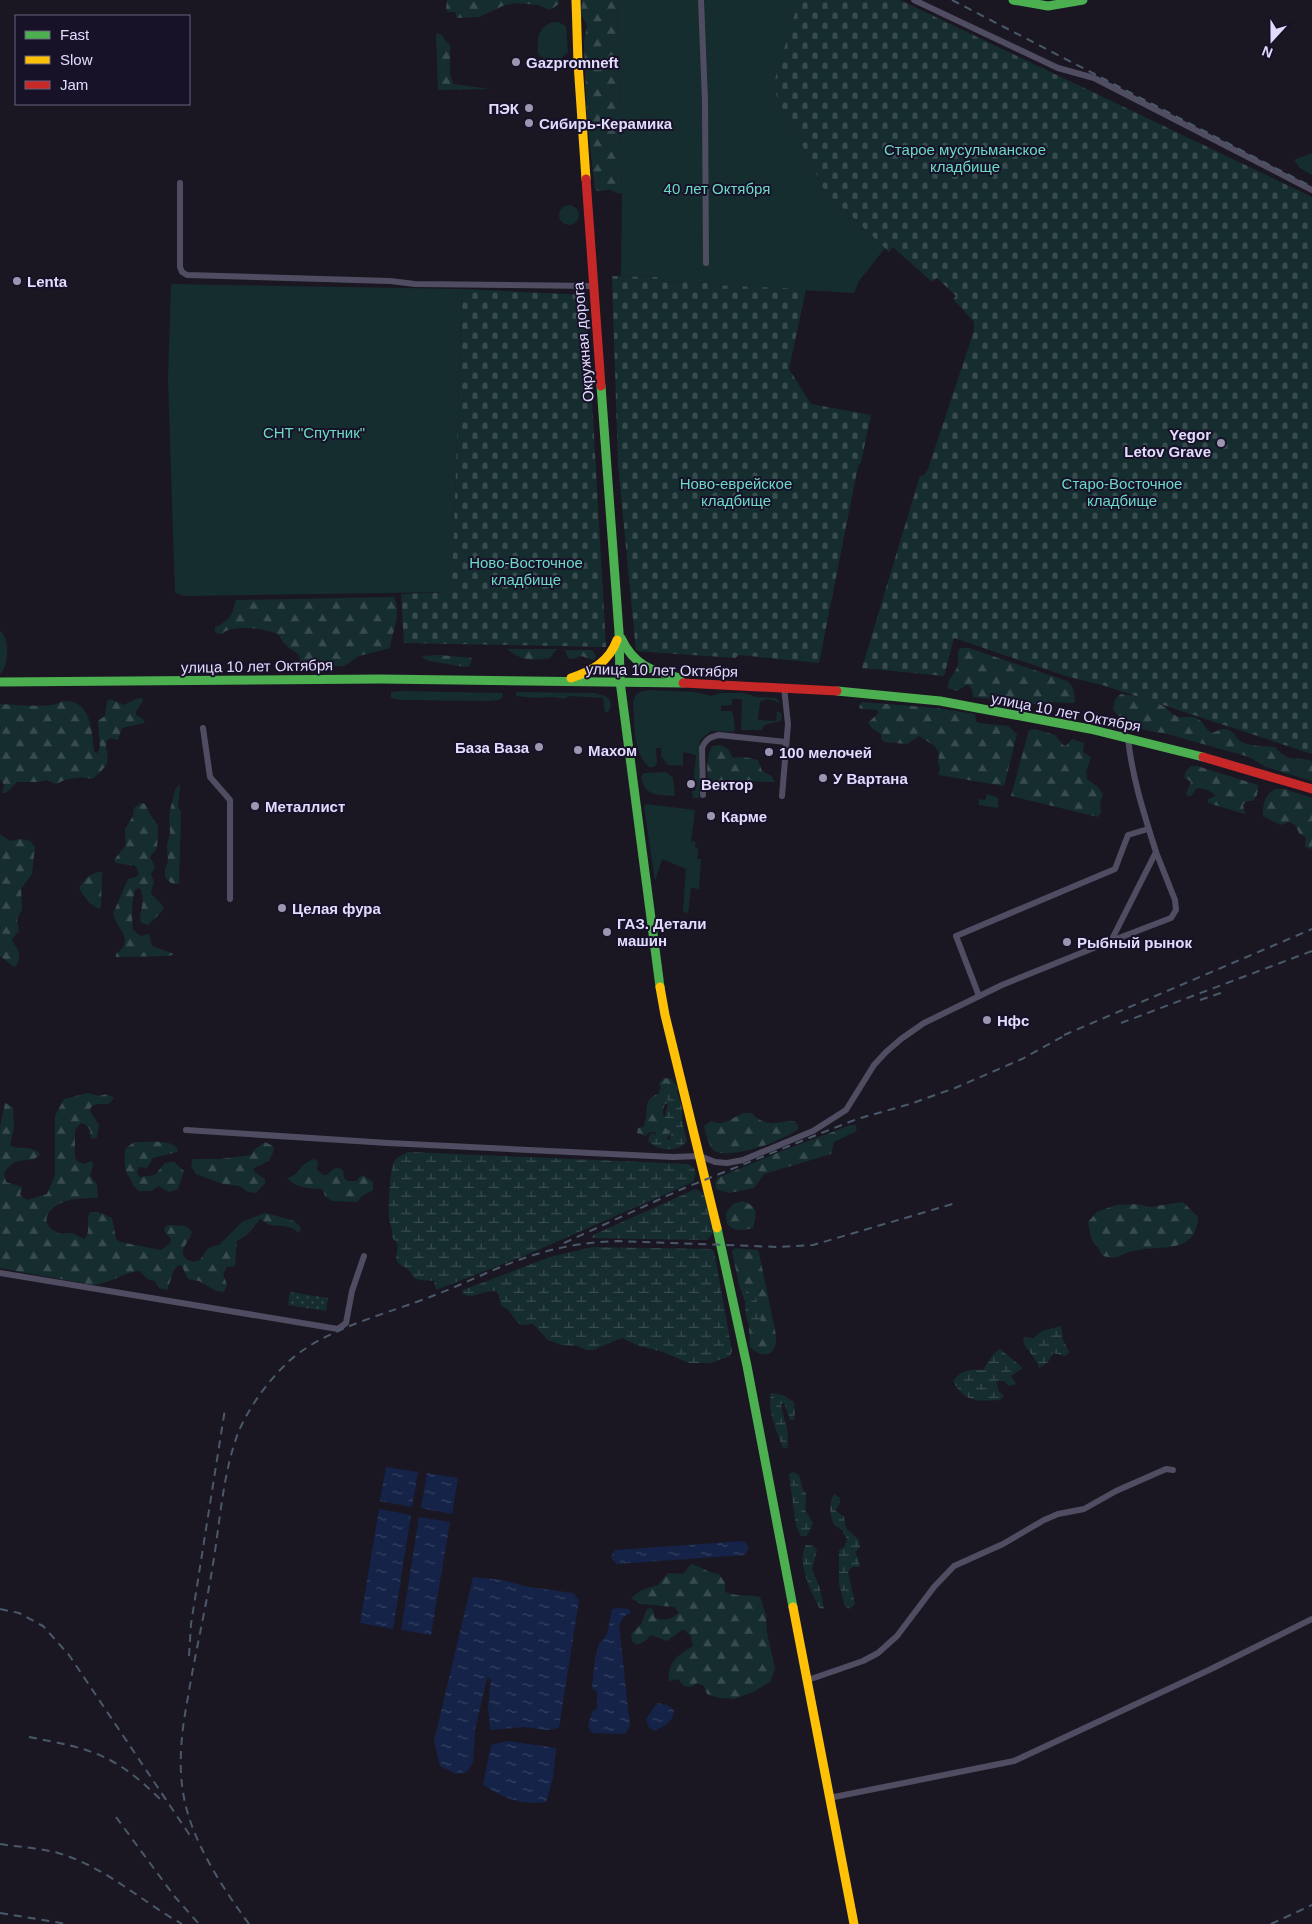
<svg xmlns="http://www.w3.org/2000/svg" width="1312" height="1924" font-family="Arial,sans-serif">
  <defs>
    <pattern id="forest-firs" width="22" height="20" patternUnits="userSpaceOnUse" patternTransform="scale(1.25)"><rect width="22" height="20" fill="#162d2f"/><path d="M5 1l3.5 6h-7zM16 11l3.5 6h-7z" fill="#384b4e"/></pattern>
    <pattern id="wetland-marsh" width="20" height="14" patternUnits="userSpaceOnUse" patternTransform="scale(1.25)"><rect width="20" height="14" fill="#162d2f"/><path d="M1 5h8M5 5V1M11 12h8M15 12V8" fill="none" stroke="#384b4e"/></pattern>
    <pattern id="cemetery-stones" width="16" height="16" patternUnits="userSpaceOnUse" patternTransform="scale(1.25)"><rect width="16" height="16" fill="#162d2f"/><path d="M2 7V4a2 2 0 0 1 4 0v3zM10 15v-3a2 2 0 0 1 4 0v3z" fill="#384b4e"/></pattern>
    <pattern id="park-dots" width="8" height="8" patternUnits="userSpaceOnUse" patternTransform="scale(1.25)"><rect width="8" height="8" fill="#162d2f"/><path d="M2 2h.1M6 6h.1" fill="none" stroke="#384b4e" stroke-width="1.8" stroke-linecap="round"/></pattern>
    <pattern id="water-ripples" width="26" height="14" patternUnits="userSpaceOnUse" patternTransform="scale(1.25)"><rect width="26" height="14" fill="#142347"/><path d="M2 4q2-2 4 0t4 0M15 11q2-2 4 0t4 0" fill="none" stroke="#364262"/></pattern>
  </defs>
  <rect width="100%" height="100%" fill="#1a1723"/>
  <g fill="#162d2f">
    <polygon points="617,0 800,0 775,79 775,91 779,103 797,134 824,190 885,248 859,281 854,293 714,285 708,283 661,281 658,277 621,276 622,193"/>
    <path d="M553,22H558L566,26L568,52L559,60L548,62L538,54C537,40 537,27 553,22Z"/>
    <polygon points="1312,153 1312,175 1300,168 1294,160"/>
    <circle cx="569" cy="215" r="10"/>
    <polygon points="171,284 462,289 453,556 449,571 449,592 184,596 175,593 168,379"/>
    <path d="M0,631C10,637 9,667 0,674Z"/>
    <path d="M651,690L695,692L711,696L721,693H745L756,697L776,698L780,702L779,703C772,699 767,698 760,702L758,720L776,721L777,711L782,714L781,721L764,725L762,730H741L742,699H732V705L721,706V711H732L734,720L735,729L733,732L711,731L700,740L699,798H693L692,791L696,790L694,776L696,755L683,752V766L668,765L661,756V748H656L657,763L654,767H649C632,752 635,723 633,702C635,692 641,691 651,690Z"/>
    <polygon points="401,691 502,693 503,696 499,700 489,701 400,700 391,698 391,692"/>
    <polygon points="516,692 595,693 605,696 610,700 611,706 608,712 605,712 603,698 570,696 564,699 554,697 537,698 516,696"/>
    <path d="M666,772L673,778L675,795L673,796C656,794 646,797 641,777L644,773Z"/>
    <polygon points="987,794 998,798 998,808 979,805 979,799 985,800"/>
    <polygon points="646,804 695,810 691,841 696,842 695,847 698,848 697,859 701,859 699,889 691,888 688,913 683,912 686,869 662,859 655,881 644,807"/>
  </g>
  <g fill="url(#forest-firs)">
    <polygon points="447,0 559,0 559,4 550,10 538,5 516,3 505,5 479,17 457,18 455,12 448,12 446,9"/>
    <path d="M582,0H617L622,193C616,194 616,192 611,190C605,189 601,193 595,190L587,118L584,42L587,25L581,15Z"/>
    <path d="M436,33C444,33 444,42 450,45V74L453,84L490,89L438,90Z"/>
    <path d="M394,597C402,615 392,630 390,648L359,656L344,666L311,667L302,664L299,660L300,656C295,651 287,648 284,643C281,640 281,636 277,634C266,628 230,624 222,634H218L215,631V627C231,620 232,616 236,600Z"/>
    <path d="M960,648H969L1067,681C1074,686 1076,695 1074,703L1046,702L1043,705L973,697L972,689L969,685L965,686L957,691L948,688C947,679 956,673 958,665C959,658 956,654 960,648Z"/>
    <path d="M507,649H557L550,658C532,661 521,661 507,649Z"/>
    <polygon points="565,650 592,650 596,656 594,660 581,656 573,659 568,658"/>
    <polygon points="440,655 472,658 470,666 466,667 429,661 425,659 422,656"/>
    <path d="M1121,694C1132,695 1154,700 1163,706C1169,710 1172,715 1179,717C1186,718 1192,715 1198,719C1205,723 1205,730 1212,733C1216,732 1219,729 1223,729C1232,728 1234,735 1239,740C1248,747 1264,746 1275,747C1291,765 1294,755 1312,761V781L1266,767L1249,757L1164,733C1145,732 1126,725 1113,710L1115,699Z"/>
    <path d="M138,698H142L143,701L136,711V715L143,719L145,723L122,728L118,740L111,738L107,740C105,744 106,747 107,752C110,765 102,771 92,779C80,776 67,778 56,784L46,780L39,782H17L6,793H2L4,785L0,779V704C17,705 34,707 51,705C56,705 60,701 65,701C92,701 92,733 94,752L98,753L100,746L98,723L99,720L105,716L107,701L110,699L124,705Z"/>
    <polygon points="862,702 936,708 975,714 976,721 979,723 1008,726 1017,734 1004,786 938,775 940,769 938,763 939,754 935,746 919,736 907,744 884,742 881,738 882,735 872,728 868,723 879,712 877,710 861,709 859,707"/>
    <polygon points="1035,729 1055,735 1063,745 1066,746 1072,739 1084,743 1083,752 1091,757 1086,772 1087,779 1098,787 1103,794 1100,803 1101,813 1098,817 1011,796 1029,730"/>
    <path d="M720,745L728,749L733,758L744,757L758,760L762,771L772,776L774,782L731,781L714,785L710,784C705,773 707,757 712,746Z"/>
    <path d="M1191,766H1197L1258,785L1257,795L1253,801H1247L1243,805L1245,814L1208,803V799L1216,796C1211,791 1204,788 1197,788L1191,796H1188L1186,794L1191,782L1184,777L1186,771Z"/>
    <polygon points="180,784 178,807 181,812 179,884 171,883 165,877 165,869 168,862 167,845 170,833 169,815 175,790"/>
    <path d="M1275,789H1285L1312,798V849L1305,847L1306,838L1299,833L1295,825L1290,822L1280,825L1263,816C1263,804 1264,795 1275,789Z"/>
    <path d="M141,803L145,804L151,816L158,826L157,848L150,857L155,867L151,874L154,882L151,891L152,895L164,907C161,914 153,919 148,925L141,923C138,910 147,903 140,888L136,889C131,898 132,920 133,930L140,936L149,934L152,946L174,954L169,956L116,957V954C136,941 117,929 113,914L128,879L136,877L139,874L136,866L116,863L114,860L126,845L125,829L133,816L134,808Z"/>
    <path d="M0,834L10,841L21,839L30,841L35,847L32,874L21,889L22,909L17,919L19,931L12,939C15,950 23,949 17,965L14,967L0,956Z"/>
    <path d="M102,872L101,907L99,909C91,906 83,896 79,888C85,879 90,872 102,872Z"/>
    <path d="M664,1078L671,1079L678,1087C678,1096 673,1102 665,1104C659,1114 667,1123 672,1130L668,1137L662,1142L657,1138L655,1132H650L645,1136L637,1133L638,1128L643,1127C651,1113 640,1101 658,1094L661,1088L659,1083Z"/>
    <path d="M88,1093L99,1096L107,1094L114,1098L109,1104H97L91,1107L90,1111L99,1125L97,1137L94,1139L91,1138L90,1130L85,1124L81,1123L75,1130V1157L77,1161L84,1164L92,1161L93,1166L90,1175L97,1185L98,1198C87,1198 76,1198 66,1201C49,1206 36,1223 58,1233C63,1235 65,1233 69,1233C74,1233 80,1237 84,1239C92,1232 85,1220 90,1212H98L112,1218L116,1239L120,1242L161,1250L170,1243L171,1239L165,1232L164,1228L167,1225L186,1226L192,1232C190,1241 175,1253 188,1260C193,1262 195,1262 200,1260L208,1248L219,1245L242,1222L265,1213L292,1220L299,1225L301,1229L299,1233C290,1224 282,1227 271,1225C268,1225 264,1221 260,1219L247,1235L237,1241L235,1266L227,1267L223,1274L227,1285L224,1292L216,1291L199,1281L188,1279L182,1266L179,1265C171,1270 171,1282 167,1290L159,1288L155,1281L147,1279L140,1271C124,1272 109,1284 93,1285L0,1268V1127L5,1103L13,1107L14,1128L10,1145C19,1151 30,1144 40,1154C32,1166 17,1152 4,1173L6,1182L22,1187L20,1195L27,1200L47,1194L55,1175V1116L64,1099Z"/>
    <path d="M744,1113H752C766,1129 776,1121 795,1121L799,1128C786,1140 732,1160 715,1151C709,1148 706,1133 704,1126L711,1121C726,1127 730,1118 744,1113Z"/>
    <polygon points="851,1125 855,1125 857,1128 855,1132 834,1142 831,1154 764,1174 754,1188 729,1193 716,1189 715,1183 717,1178 782,1151"/>
    <path d="M134,1142C146,1143 170,1138 178,1149L177,1152L153,1158L147,1168L139,1167L137,1174L140,1177L155,1175L165,1163L174,1162L184,1171L178,1189L169,1192L158,1186L152,1191H139L133,1186C132,1179 128,1177 126,1171C124,1164 125,1156 125,1149Z"/>
    <polygon points="265,1142 273,1146 274,1150 269,1161 254,1168 254,1172 265,1179 265,1183 256,1193 248,1192 240,1186 223,1184 196,1174 191,1166 193,1159 220,1159 251,1155 255,1149"/>
    <path d="M315,1159L318,1162L317,1170L323,1175H327C332,1170 336,1165 343,1170L344,1178L347,1181H356L362,1175L373,1182V1190L362,1196L357,1202L332,1201L325,1196L323,1189C310,1188 297,1189 287,1178C303,1174 298,1163 315,1159Z"/>
    <path d="M742,1201C758,1206 757,1213 753,1228C741,1231 736,1232 727,1224L726,1213L733,1204Z"/>
    <path d="M1183,1202L1198,1217C1196,1256 1160,1244 1133,1251C1117,1255 1121,1260 1103,1256L1091,1237L1088,1222L1097,1212L1116,1205L1137,1204L1150,1207Z"/>
    <path d="M735,1248L757,1250L759,1253L776,1335C777,1355 765,1361 750,1347L749,1331L750,1315L739,1285L732,1251Z"/>
    <path d="M691,1564C702,1567 708,1573 719,1574L725,1583V1592C737,1597 747,1594 760,1597L766,1615L767,1633L775,1669L770,1682L753,1692L734,1699L720,1698L707,1694L704,1686L697,1683L691,1687L684,1686L678,1679L669,1681C667,1663 679,1654 693,1646L691,1636L683,1629L667,1641L651,1635L645,1641L637,1645L632,1641L631,1634L641,1624L647,1609L651,1608L654,1612L655,1618C665,1622 671,1619 679,1613L674,1607L641,1604L631,1598L642,1590L658,1585L668,1573L683,1574Z"/>
  </g>
  <g fill="url(#wetland-marsh)">
    <path d="M665,1082L678,1094L682,1108V1121L687,1141C677,1153 659,1151 648,1141L651,1133L669,1140L671,1135L663,1124L668,1103Z"/>
    <path d="M408,1152L688,1164C697,1169 697,1173 693,1182L531,1253L436,1290L434,1281L421,1280L414,1278L408,1269L398,1263L396,1258L398,1246L396,1241L392,1238C393,1230 391,1227 389,1219C388,1209 390,1174 393,1164C396,1157 402,1155 408,1152Z"/>
    <polygon points="696,1189 704,1194 713,1233 707,1240 593,1238 592,1237 593,1235"/>
    <path d="M593,1247L710,1249L714,1251L732,1351L730,1356L711,1363H689L663,1352L639,1346L622,1338L593,1350H586L577,1346L561,1345L548,1340L533,1324C530,1324 527,1325 525,1325C514,1326 512,1308 501,1306L498,1292C486,1287 474,1301 462,1293L463,1290L550,1257Z"/>
    <path d="M746,1291H754L761,1315L760,1327L755,1332C743,1322 745,1305 746,1291Z"/>
    <path d="M1061,1326L1063,1340L1069,1352L1066,1356L1053,1353L1048,1362L1039,1368C1036,1357 1028,1352 1023,1342L1024,1337L1034,1338L1042,1331Z"/>
    <path d="M1000,1349L1023,1368L1011,1376L1016,1384L1009,1386L1004,1381H996L999,1391L1004,1396L1000,1400C977,1401 965,1403 953,1381C961,1370 970,1369 983,1370L994,1353Z"/>
    <path d="M771,1393L783,1395L794,1402L795,1411L794,1420H790L784,1403L781,1404C783,1419 791,1433 787,1448H783C777,1432 767,1411 771,1393Z"/>
    <polygon points="793,1472 799,1475 803,1490 806,1493 805,1510 813,1523 807,1536 801,1536 796,1526 789,1474"/>
    <path d="M834,1494L840,1498L839,1505L835,1510L844,1517L846,1528L859,1540L860,1547L855,1552L858,1558L860,1567H852L848,1572L855,1604L850,1609L845,1606L839,1584V1550L844,1547L847,1539L842,1530L834,1525C830,1514 828,1505 834,1494Z"/>
    <path d="M806,1545H813L817,1551L812,1569L820,1589L824,1609H820C812,1594 796,1562 806,1545Z"/>
  </g>
  <g fill="url(#cemetery-stones)">
    <polygon points="799,0 900,0 1312,197 1312,754 1102,685 1069,677 954,638 944,676 862,668 920,476 924,475 928,469 974,331 974,322 953,299 956,296 937,278 932,282 893,247 889,252 824,190 797,134 779,103 775,91 775,79"/>
    <polygon points="612,276 658,277 661,281 708,283 714,285 806,289 789,369 811,404 871,415 861,462 858,466 819,663 739,655 735,658 636,651 618,464"/>
    <polygon points="462,289 586,295 606,647 404,643 401,594 449,592 449,571 453,556"/>
  </g>
  <polygon fill="url(#park-dots)" points="290,1292 328,1298 326,1311 288,1305"/>
  <g fill="url(#water-ripples)">
    <polygon points="386,1467 418,1472 412,1507 380,1501"/>
    <polygon points="427,1473 458,1478 452,1514 421,1508"/>
    <polygon points="379,1509 411,1515 393,1629 360,1623"/>
    <polygon points="419,1517 450,1522 431,1635 401,1630"/>
    <polygon points="744,1541 749,1547 745,1555 616,1564 611,1557 615,1550"/>
    <polygon points="473,1577 502,1580 529,1587 573,1593 579,1600 559,1728 547,1730 524,1727 490,1730 488,1706 491,1679 487,1678 475,1730 473,1762 467,1772 456,1774 440,1766 434,1741"/>
    <polygon points="618,1608 629,1609 631,1613 624,1616 619,1625 630,1726 626,1733 621,1734 592,1733 588,1726 592,1712 597,1708 597,1692 592,1688 595,1659 599,1644 607,1634 612,1609"/>
    <path d="M657,1703L667,1705L674,1710C673,1722 666,1725 655,1731L649,1728L646,1719Z"/>
    <path d="M508,1741L556,1748L553,1778L546,1802C520,1806 505,1798 483,1785L491,1745Z"/>
  </g>
  <g fill="none" stroke-linecap="round" stroke-linejoin="round">
    <g stroke="#504d62" stroke-width="6">
      <polyline points="701,0 705,101 706,263"/>
      <polyline points="914,0 1058,68 1094,78 1312,190"/>
      <polyline points="180,183 180,267 182,272 187,275 390,281 415,284 593,286"/>
      <polyline points="203,728 210,777 230,800 230,899"/>
      <path d="M703,795L702,748C706,739 710,737 719,735L786,742"/>
      <polyline points="782,796 788,724 784,687"/>
      <polyline points="1111,941 1171,918 1176,910 1175,900 1156,852"/>
      <polyline points="979,996 956,936 1115,869 1128,835 1148,829"/>
      <path d="M186,1130L388,1143L673,1157L700,1156L715,1162L727,1163L743,1160L813,1131L846,1110L874,1065L886,1052L901,1039L924,1023L1002,985L1111,941L1156,852C1144,814 1132,777 1128,738"/>
      <polyline points="0,1273 338,1329 346,1323 352,1291 364,1256"/>
      <polyline points="808,1680 863,1661 878,1653 897,1636 934,1587 954,1566 1003,1544 1044,1520 1058,1514 1084,1509 1116,1491 1166,1469 1173,1470"/>
      <polyline points="829,1798 1014,1761 1209,1670 1312,1619"/>
    </g>
    <g stroke="#4caf50" stroke-width="9">
      <polyline points="1013,0 1048,6 1083,0"/>
      <polyline points="601,386 619,632 620,681"/>
      <path d="M621,638C634,666 652,671 680,678"/>
      <polyline points="620,681 660,987"/>
      <polyline points="0,682 381,679 683,683"/>
      <polyline points="837,691 940,701 1090,729 1203,757"/>
      <polyline points="717,1228 747,1366 793,1607"/>
    </g>
    <g stroke="#ffc107" stroke-width="9">
      <polyline points="576,0 578,63 586,179"/>
      <path d="M571,678C592,671 609,662 617,640"/>
      <polyline points="660,987 665,1015 717,1228"/>
      <polyline points="793,1607 854,1924"/>
    </g>
    <g stroke="#c62828" stroke-width="9">
      <polyline points="586,179 601,386"/>
      <polyline points="683,683 837,691"/>
      <polyline points="1203,757 1312,789"/>
    </g>
    <g stroke="#4a596a" stroke-width="2" stroke-dasharray="8 6" stroke-linecap="butt">
      <polyline points="952,0 1312,187"/>
      <polyline points="1200,1000 1221,993"/>
      <polyline points="1121,1023 1312,951"/>
      <polyline points="1064,1035 1312,929"/>
      <polyline points="564,1243 682,1189 819,1134 857,1119 910,1104 955,1088 1022,1059 1069,1033"/>
      <polyline points="0,1609 19,1613 43,1626 69,1655 193,1840"/>
      <polyline points="189,1656 191,1624 225,1409"/>
      <path d="M29,1737C92,1749 114,1754 160,1799"/>
      <polyline points="116,1817 175,1897 199,1924"/>
      <path d="M0,1844C19,1847 39,1848 58,1853C104,1866 141,1901 182,1924"/>
      <polyline points="0,1913 67,1924"/>
      <path d="M249,1924C222,1887 190,1839 183,1792C178,1761 182,1728 188,1697C195,1654 205,1612 212,1570C220,1525 222,1476 238,1433C248,1409 265,1385 284,1366C320,1329 388,1314 435,1295C469,1282 502,1264 537,1254C563,1246 590,1242 618,1241L779,1247L813,1245L956,1203"/>
      <polyline points="1271,1924 1312,1905"/>
    </g>
  </g>
  <g fill="#9c96b1" stroke="#171228" stroke-width="2">
    <circle cx="516" cy="62" r="5"/>
    <circle cx="529" cy="108" r="5"/>
    <circle cx="529" cy="123" r="5"/>
    <circle cx="17" cy="281" r="5"/>
    <circle cx="1221" cy="443" r="5"/>
    <circle cx="539" cy="747" r="5"/>
    <circle cx="578" cy="750" r="5"/>
    <circle cx="769" cy="752" r="5"/>
    <circle cx="823" cy="778" r="5"/>
    <circle cx="691" cy="784" r="5"/>
    <circle cx="255" cy="806" r="5"/>
    <circle cx="711" cy="816" r="5"/>
    <circle cx="282" cy="908" r="5"/>
    <circle cx="607" cy="932" r="5"/>
    <circle cx="1067" cy="942" r="5"/>
    <circle cx="987" cy="1020" r="5"/>
  </g>
  <g text-anchor="middle" dominant-baseline="central" stroke-width="4" stroke-linejoin="round" paint-order="stroke">
    <g font-size="15" font-weight="bold" fill="#e2dbfd" stroke="#171228" text-anchor="start">
      <text x="526" y="62">Gazpromneft</text>
      <text x="519" y="108" text-anchor="end">ПЭК</text>
      <text x="539" y="123">Сибирь-Керамика</text>
      <text x="27" y="281">Lenta</text>
      <text x="1211" y="434" text-anchor="end">Yegor<tspan x="1211" dy="17">Letov Grave</tspan></text>
      <text x="529" y="747" text-anchor="end">База Ваза</text>
      <text x="588" y="750">Махом</text>
      <text x="779" y="752">100 мелочей</text>
      <text x="833" y="778">У Вартана</text>
      <text x="701" y="784">Вектор</text>
      <text x="265" y="806">Металлист</text>
      <text x="721" y="816">Карме</text>
      <text x="292" y="908">Целая фура</text>
      <text x="617" y="923">ГАЗ. Детали<tspan x="617" dy="17">машин</tspan></text>
      <text x="1077" y="942">Рыбный рынок</text>
      <text x="997" y="1020">Нфс</text>
    </g>
    <g font-size="15" fill="#6bd9c6" stroke="#171228">
      <text x="965" y="149">Старое мусульманское<tspan x="965" dy="17">кладбище</tspan></text>
      <text x="717" y="188">40 лет Октября</text>
      <text x="314" y="432">СНТ "Спутник"</text>
      <text x="736" y="483">Ново-еврейское<tspan x="736" dy="17">кладбище</tspan></text>
      <text x="1122" y="483">Старо-Восточное<tspan x="1122" dy="17">кладбище</tspan></text>
      <text x="526" y="562">Ново-Восточное<tspan x="526" dy="17">кладбище</tspan></text>
    </g>
    <g font-size="15" fill="#e2dbfd" stroke="#171228">
      <text transform="translate(583 342) rotate(-95)">Окружная дорога</text>
      <text transform="translate(257 666) rotate(-1)">улица 10 лет Октября</text>
      <text transform="translate(662 670) rotate(1)">улица 10 лет Октября</text>
      <text transform="translate(1066 712) rotate(11)">улица 10 лет Октября</text>
    </g>
  </g>
  <rect x="15" y="15" width="175" height="90" fill="#171228" stroke="#68627d"/>
  <rect x="25" y="31" width="25" height="8" fill="#4caf50" stroke="#68627d"/>
  <text x="60" y="40" font-size="15" fill="#e2dbfd">Fast</text>
  <rect x="25" y="56" width="25" height="8" fill="#ffc107" stroke="#68627d"/>
  <text x="60" y="65" font-size="15" fill="#e2dbfd">Slow</text>
  <rect x="25" y="81" width="25" height="8" fill="#c62828" stroke="#68627d"/>
  <text x="60" y="90" font-size="15" fill="#e2dbfd">Jam</text>
  <g transform="translate(1272 40) rotate(201)" stroke="#171228" stroke-width="4" paint-order="stroke">
  <path d="M0-4L9 19L0 12L-9 19Z" fill="#e2dbfd"/>
  <text y="-8" font-size="14" font-weight="bold" text-anchor="middle" fill="#e2dbfd">N</text>
  </g>
</svg>
